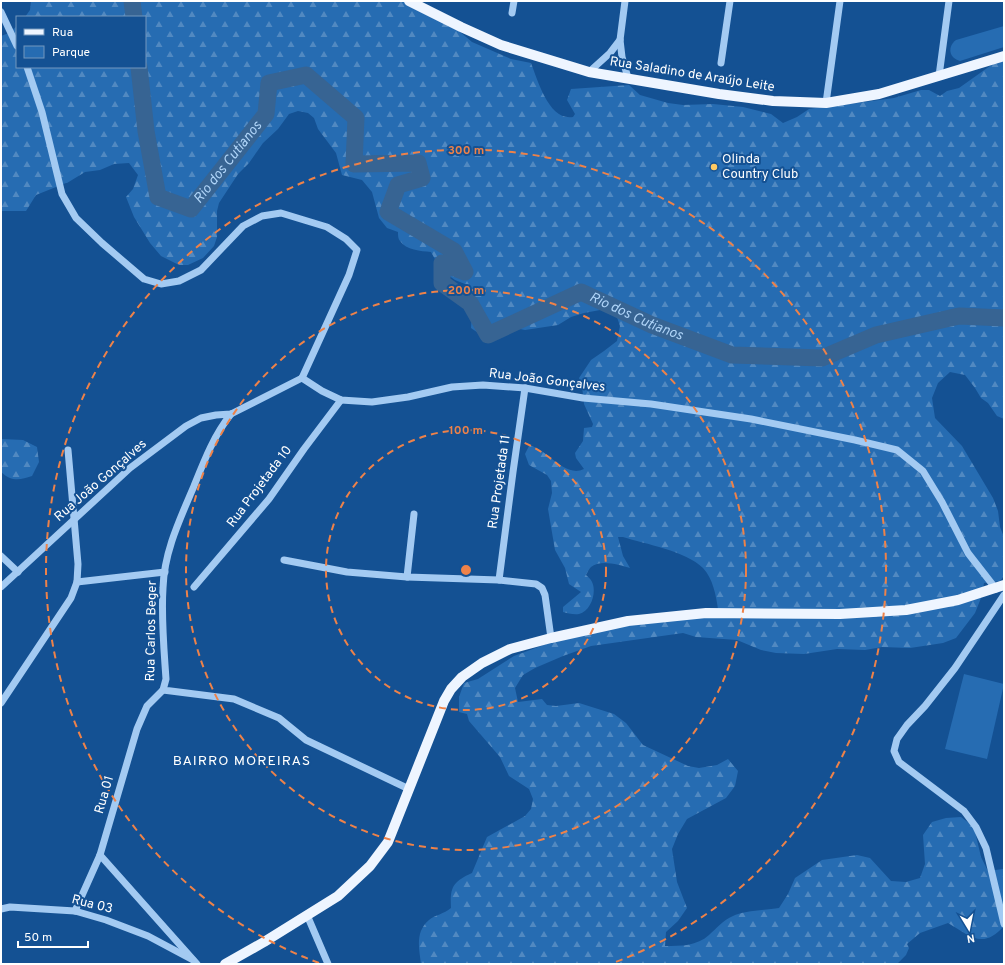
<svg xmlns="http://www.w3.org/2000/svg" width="1005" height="965" font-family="Overpass,sans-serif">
  <defs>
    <pattern id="forest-firs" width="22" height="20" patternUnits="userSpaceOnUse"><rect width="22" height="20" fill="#266cb2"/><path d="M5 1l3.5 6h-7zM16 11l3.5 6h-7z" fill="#5189c1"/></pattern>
  </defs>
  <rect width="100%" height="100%" fill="#145193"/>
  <g fill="#266cb2">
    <path d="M1004,26V47L960,61C949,58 947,47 956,40Z"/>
    <polygon points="964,674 1004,684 987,759 945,749"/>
  </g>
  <g fill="url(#forest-firs)">
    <path d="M31,1H404L441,16L472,42L511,59L531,63C538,81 549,121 573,117L575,114L567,100L571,89L629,85L640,95L668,103L683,105L713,104L743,107L771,114L783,123L797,117L809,109L827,106H835L894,98L921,90H929L940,96L947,91L959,88L990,66L1004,58V419L997,416L988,403L981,398L975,388L965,375L950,372L938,383L932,398L935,418L962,446L993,498L998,511L1000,527L1004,537V576L1000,581L984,583L981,598L975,613L956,638L943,643L910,648L882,647L865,650L837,649L804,654L776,653L761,650L737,640L696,637L683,633L591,646L563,656L535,668L523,675L515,688L518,702L542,699L547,705L556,706L579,703L614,714L626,723L643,745L688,766L699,768L717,765L728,759L738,771L735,786L726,798L687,819L678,834L672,849L677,882L687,908L678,921L666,932L665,946C681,946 697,946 709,935C717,928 723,920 733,916C743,911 767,910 779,908L788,894L795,878L822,860L857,855L870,858L891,881L906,882L920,878L925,864L923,835L932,822L946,818L961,817L974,827L981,857L988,871L1003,869L1004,867V926C983,950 970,936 948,923L920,933L907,944L909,948L906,955L897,964H421C419,948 415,932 429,920C435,915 444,914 451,908C450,888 452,882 472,873L487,837L525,816L531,809L533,799L529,789L509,776L500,757L469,721L467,714L459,712V697L464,683L478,679L514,656L557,640L585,632L718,609C716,595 713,579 703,568C686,551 645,544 623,537H618L623,556L630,568C620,565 600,559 591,567C589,569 587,573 586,575C588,577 591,579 592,582C597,592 591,611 579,614C574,615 567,613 563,612V607L581,592L569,584L565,568L555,550L548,509L552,493L551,481L547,475L529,465L525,454L529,446C545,446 564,479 584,469L576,458L575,453L583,441L584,428L592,427L593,424L584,404L582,386L579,378L591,360L604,351L617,341L620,326L615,311L600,310L584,313L571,317L558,325L525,330L510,327L484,337L471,328L472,313L475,299L470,286L455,280L441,270L431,252C421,251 406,250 400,241C398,239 398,235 398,232L387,228L379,218L372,192L362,180L342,175L336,153L318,129L314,118L308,113L298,111L289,114L278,129L263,143L249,163L238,174L219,203L217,211V237L214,246L203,258L188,265H179L161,256L150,243L134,217L126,197L133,189L138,175L129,163L114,164L100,170L85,172L67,183H66L36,195L26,211H1V36L9,33L17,26V67H145V17H25L30,10Z"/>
    <path d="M1,439L23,440L37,447L39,462L32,476C20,480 12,482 1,472Z"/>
  </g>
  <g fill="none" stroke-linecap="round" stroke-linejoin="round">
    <g stroke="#376493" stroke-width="17">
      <polyline points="132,1 134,17"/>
      <path id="s1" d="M139,67L146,131L158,197L191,209L266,114L269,83L306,75L356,118L354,164L418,163L422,178L398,185L388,212L454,251L465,272L442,263V283L470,303L488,335L581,292L652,325L732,355L822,358L876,335L959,316L1004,318"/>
    </g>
    <g stroke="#a3caf2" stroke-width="7">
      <polyline points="625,1 620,40 622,57 628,78"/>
      <polyline points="1,12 17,46"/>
      <polyline points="512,13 514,1"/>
      <polyline points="721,63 730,1"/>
      <polyline points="27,67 42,112 62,194 76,218 102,243 144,279 161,284 179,281 201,270 243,226 262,216 281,213 327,227 346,239 357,250 349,275 302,378"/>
      <polyline points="589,72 610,53 620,40"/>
      <polyline points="939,76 949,1"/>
      <polyline points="826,103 840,1"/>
      <polyline points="302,378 322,391 341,400 372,402 408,397 452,387 483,385 525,388 583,398 651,404 751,419 855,440 897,450 923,471 942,502 968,553 996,589"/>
      <path d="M231,414C214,435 204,461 194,486C180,519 164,552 163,588C161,618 164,649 166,679L163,690L234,699L279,718L306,740L409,789"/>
      <polyline points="1,556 18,572"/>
      <polyline points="284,560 347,572 407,577 499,580 536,584 542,588 545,595 551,638"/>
      <polyline points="407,577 414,514"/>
      <polyline points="499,580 513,472 525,388"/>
      <polyline points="77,582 165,572"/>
      <polyline points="1,587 130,468 186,426 201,418 216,415 231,414 302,378"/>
      <polyline points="194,587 269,499 304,449 341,400"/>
      <polyline points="1004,595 955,668 925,706 907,725 897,739 894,751 899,762 964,811 976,827 986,848 1004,924"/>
      <polyline points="1,703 71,598 77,582 78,564 68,450"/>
      <polyline points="100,855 197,964"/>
      <polyline points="1,909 10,907 75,911 106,920 148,936 193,960"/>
      <polyline points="75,911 100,855 137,729 147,706 163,690"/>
      <polyline points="307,915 328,964"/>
    </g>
    <g stroke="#eef5ff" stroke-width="10">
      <polyline points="409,1 461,27 501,45 589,72 719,94 773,101 826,103 879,94 1004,56"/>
      <polyline points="225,964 264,942 338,896 370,866 388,842 444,701 451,689 462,677 482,663 510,649 551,638 628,621 706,613 840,614 906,610 958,600 1004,585"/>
    </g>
  </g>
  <g fill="none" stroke="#ee8249" stroke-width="2" stroke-dasharray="7 5">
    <circle cx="466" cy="570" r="140"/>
    <circle cx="466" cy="570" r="280"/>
    <path d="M319 963A420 420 0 1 1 613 963"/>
  </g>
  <circle fill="#ffcb64" stroke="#145193" stroke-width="1.5" cx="714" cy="167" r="4"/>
  <g text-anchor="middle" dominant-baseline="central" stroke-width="4" stroke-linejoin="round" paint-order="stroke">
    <g font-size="13" fill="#fff" stroke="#145193">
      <text transform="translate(692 75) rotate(9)">Rua Saladino de Araújo Leite</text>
      <text transform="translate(547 381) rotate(7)">Rua João Gonçalves</text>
      <text transform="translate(101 481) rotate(-41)">Rua João Gonçalves</text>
      <text transform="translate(500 482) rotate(-82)">Rua Projetada 11</text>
      <text transform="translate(260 487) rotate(-53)">Rua Projetada 10</text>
      <text transform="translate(152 631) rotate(-89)">Rua Carlos Beger</text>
      <text transform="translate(105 795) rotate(-74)">Rua 01</text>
      <text transform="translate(92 905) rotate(14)">Rua 03</text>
    </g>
    <g font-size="13" fill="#fff" stroke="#145193" text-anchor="start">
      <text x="722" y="160">Olinda<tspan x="722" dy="15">Country Club</tspan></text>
    </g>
    <g font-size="14" font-style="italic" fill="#afd4f8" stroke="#145193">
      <text stroke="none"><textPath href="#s1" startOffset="226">Rio dos Cutianos</textPath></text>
      <text stroke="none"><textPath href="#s1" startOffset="981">Rio dos Cutianos</textPath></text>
    </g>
    <g font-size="14" letter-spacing="1" fill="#fff" stroke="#145193">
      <text x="242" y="761">BAIRRO MOREIRAS</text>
    </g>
  </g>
  <circle cx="466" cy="570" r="6" fill="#ee8249" stroke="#145193" stroke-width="2"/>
  <g font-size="12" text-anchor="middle" font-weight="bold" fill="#ee8249" stroke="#145193" stroke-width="4" stroke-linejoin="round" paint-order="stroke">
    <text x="466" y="154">300 m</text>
    <text x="466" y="294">200 m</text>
    <text x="466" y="434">100 m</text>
  </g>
  <rect width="1005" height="965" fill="none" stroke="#ffffff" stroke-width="4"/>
  <rect x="16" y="16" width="130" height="52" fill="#145193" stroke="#7297be"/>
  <rect x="24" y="29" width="20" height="6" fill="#eef5ff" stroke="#7297be"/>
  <text x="52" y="36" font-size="12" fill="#ffffff">Rua</text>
  <rect x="24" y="46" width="20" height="12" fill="#266cb2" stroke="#7297be"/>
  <text x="52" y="56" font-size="12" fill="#ffffff">Parque</text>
  <g transform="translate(969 929) rotate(170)" stroke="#145193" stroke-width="3" paint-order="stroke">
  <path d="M0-3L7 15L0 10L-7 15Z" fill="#ffffff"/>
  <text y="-6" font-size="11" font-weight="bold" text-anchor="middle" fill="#ffffff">N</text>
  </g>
  <path d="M18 941v6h70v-6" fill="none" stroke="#ffffff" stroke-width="2"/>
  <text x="24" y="941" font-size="12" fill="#ffffff" stroke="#145193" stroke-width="3" paint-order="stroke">50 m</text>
</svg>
